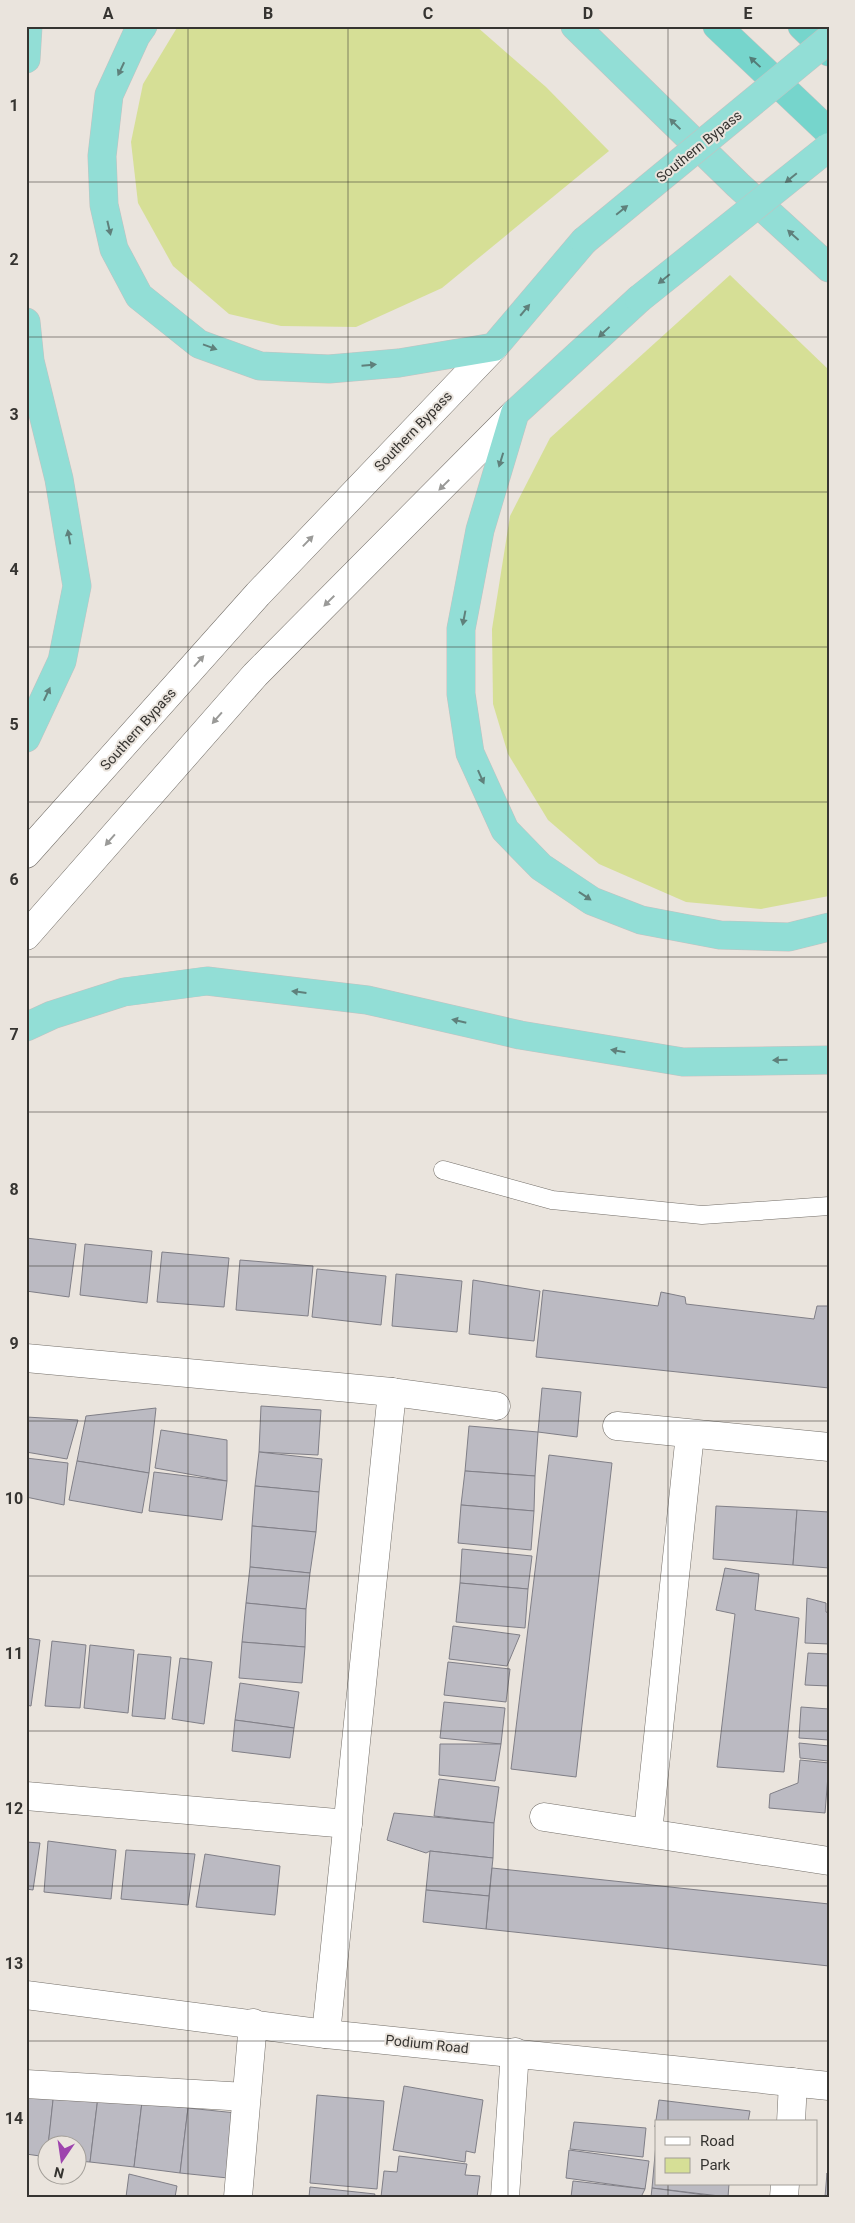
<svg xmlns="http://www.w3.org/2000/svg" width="855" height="2223" font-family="Roboto,sans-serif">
  <rect width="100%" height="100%" fill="#eae4dd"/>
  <g fill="#d6df96">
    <polygon points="178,26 476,26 546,87 609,151 442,288 356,327 281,326 229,314 173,266 138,203 131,142 143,84"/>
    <polygon points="730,275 829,370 829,896 761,909 686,902 599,864 548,820 508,754 493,704 492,629 510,516 550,438"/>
  </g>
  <g fill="#bbbac2" stroke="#807f87">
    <polygon points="26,1238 76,1244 69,1297 26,1291"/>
    <polygon points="85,1244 152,1251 147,1303 80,1295"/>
    <polygon points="162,1252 229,1258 224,1307 157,1302"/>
    <polygon points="240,1260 313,1266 308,1316 236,1310"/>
    <polygon points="317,1269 386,1276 381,1325 312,1317"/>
    <polygon points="396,1274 462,1281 457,1332 392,1326"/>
    <polygon points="473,1280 540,1291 534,1341 469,1334"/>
    <polygon points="543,1290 658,1306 661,1292 685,1297 686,1304 814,1319 817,1306 829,1306 829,1388 536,1357"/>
    <polygon points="542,1388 581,1392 577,1437 538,1432"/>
    <polygon points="261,1406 321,1410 318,1455 259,1452"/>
    <polygon points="156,1408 149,1473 77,1461 86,1416"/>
    <polygon points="26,1417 78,1420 67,1459 26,1452"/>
    <polygon points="469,1426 538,1432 535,1476 465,1471"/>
    <polygon points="161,1430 227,1440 227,1481 155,1468"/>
    <polygon points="259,1452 322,1459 319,1492 255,1486"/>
    <polygon points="549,1455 612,1463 576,1777 511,1769"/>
    <polygon points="26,1458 68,1463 64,1505 26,1497"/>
    <polygon points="77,1461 149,1473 142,1513 69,1500"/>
    <polygon points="465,1471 535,1476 534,1511 461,1505"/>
    <polygon points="154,1472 227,1481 222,1520 149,1511"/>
    <polygon points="255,1486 319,1492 316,1532 252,1526"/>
    <polygon points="461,1505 534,1511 531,1550 458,1543"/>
    <polygon points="716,1506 797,1510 793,1565 713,1559"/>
    <polygon points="797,1510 829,1512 829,1568 793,1565"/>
    <polygon points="252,1526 316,1532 310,1573 250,1567"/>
    <polygon points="462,1549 532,1556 528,1589 460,1583"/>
    <polygon points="250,1567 310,1573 306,1609 246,1603"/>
    <polygon points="725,1568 759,1574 755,1610 799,1618 784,1772 717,1767 735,1614 716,1610"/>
    <polygon points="460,1583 528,1589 525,1628 456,1622"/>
    <polygon points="807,1598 826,1603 826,1612 829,1613 829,1644 805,1643"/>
    <polygon points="246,1603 306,1609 305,1647 242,1642"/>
    <polygon points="453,1626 520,1635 507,1666 449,1659"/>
    <polygon points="26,1638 40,1640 31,1706 26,1705"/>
    <polygon points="52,1641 86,1645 80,1708 45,1706"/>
    <polygon points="242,1642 305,1647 302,1683 239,1678"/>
    <polygon points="90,1645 134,1650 128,1713 84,1708"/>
    <polygon points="808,1653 829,1654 829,1686 805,1685"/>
    <polygon points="138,1654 171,1657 165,1719 132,1716"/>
    <polygon points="180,1658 212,1662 204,1724 172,1719"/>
    <polygon points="448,1662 510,1669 506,1702 444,1695"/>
    <polygon points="240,1683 299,1692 294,1728 235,1720"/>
    <polygon points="444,1702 505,1708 501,1744 440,1738"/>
    <polygon points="801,1707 829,1709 829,1740 799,1738"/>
    <polygon points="235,1720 294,1728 290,1758 232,1751"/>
    <polygon points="799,1743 829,1746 828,1761 800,1758"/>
    <polygon points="440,1744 501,1744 495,1781 439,1775"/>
    <polygon points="800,1760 829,1763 825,1813 769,1808 770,1794 798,1783"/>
    <polygon points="439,1779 499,1787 494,1823 434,1816"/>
    <polygon points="394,1813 494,1823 493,1858 430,1851 426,1853 387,1840"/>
    <polygon points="48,1841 116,1850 111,1899 44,1892"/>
    <polygon points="26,1842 40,1843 33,1890 26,1889"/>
    <polygon points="126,1850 195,1854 188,1905 121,1899"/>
    <polygon points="430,1851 493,1858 489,1896 426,1890"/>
    <polygon points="205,1854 280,1866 275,1915 196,1907"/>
    <polygon points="492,1868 829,1904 829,1966 486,1929"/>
    <polygon points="426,1890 489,1896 486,1929 423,1922"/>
    <polygon points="404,2086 483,2100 475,2153 466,2151 465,2162 393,2150"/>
    <polygon points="26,2088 54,2091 47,2157 26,2154"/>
    <polygon points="54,2091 98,2097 90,2162 78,2161 78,2146 48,2146"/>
    <polygon points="317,2095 384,2101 377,2189 310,2183"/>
    <polygon points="98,2097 142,2102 134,2167 90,2162"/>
    <polygon points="659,2100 750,2111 748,2122 656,2122 655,2127"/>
    <polygon points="142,2102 188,2108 180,2173 134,2167"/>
    <polygon points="188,2108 236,2113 228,2178 180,2173"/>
    <polygon points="574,2122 646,2128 643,2157 570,2149"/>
    <polygon points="656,2144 656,2184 729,2184 728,2197 652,2188"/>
    <polygon points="569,2150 649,2161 645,2189 566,2178"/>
    <polygon points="399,2156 467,2164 465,2175 480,2176 477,2197 381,2197 384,2171 397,2172"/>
    <polygon points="827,2173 829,2197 825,2197"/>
    <polygon points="129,2174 177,2186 175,2197 126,2197"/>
    <polygon points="573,2181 645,2189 641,2197 571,2197"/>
    <polygon points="310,2187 375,2194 374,2197 309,2197"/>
    <polygon points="652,2188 720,2197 651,2197"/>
  </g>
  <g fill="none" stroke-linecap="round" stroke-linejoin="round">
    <g stroke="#746f69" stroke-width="19">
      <polyline id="service" points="443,1170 552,1200 702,1215 829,1206"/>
    </g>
    <g stroke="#746f69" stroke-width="29">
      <g id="minor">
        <polyline points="26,1358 392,1392 496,1406"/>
        <polyline points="617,1426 829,1447"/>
        <polyline points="26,1796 348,1824"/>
        <polyline points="544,1817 829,1861"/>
        <polyline points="648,1832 690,1434"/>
        <polyline points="26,1995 326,2034 829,2086"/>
        <polyline points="326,2034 392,1392"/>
        <polyline points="26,2084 246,2097"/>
        <polyline points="791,2122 793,2082"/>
        <polyline points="238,2197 253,2023"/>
        <polyline points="505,2197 515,2052"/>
        <polyline points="784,2197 785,2184"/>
      </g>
    </g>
    <g stroke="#746f69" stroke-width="29">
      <g id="secondary">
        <polyline points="26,854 258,594 494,347"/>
        <polyline points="26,936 255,675 515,413"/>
      </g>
    </g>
    <g stroke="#c3c2c1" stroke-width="29">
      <g id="trunk">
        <polyline points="143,26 136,36 109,95 102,156 104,205 114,249 139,296 199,344 260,366 329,369 399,363 494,347 584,241"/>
        <polyline points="575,26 738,185 829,268"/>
        <polyline points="26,59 28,26"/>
        <polyline points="639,299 515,413 480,530 461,629 461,694 470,753 505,830 541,867 592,901 641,920 720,935 789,937 829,927"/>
        <polyline points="26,322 30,361 59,479 77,586 62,661 26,738"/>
        <polyline points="26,1027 52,1015 124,992 207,981 367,1000 520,1035 683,1062 829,1060"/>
      </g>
    </g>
    <g stroke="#c3c2c1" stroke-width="29">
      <g id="motorway">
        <polyline points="717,26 829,132"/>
        <polyline points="802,26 829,52"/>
      </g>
    </g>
    <use href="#service" stroke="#fff" stroke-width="18"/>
    <use href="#minor" stroke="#fff" stroke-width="28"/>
    <use href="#secondary" stroke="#fff" stroke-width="28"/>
    <use href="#trunk" stroke="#92ded6" stroke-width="28"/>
    <use href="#motorway" stroke="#76d5cc" stroke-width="28"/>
    <g stroke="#c3c2c1" stroke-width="29" stroke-linecap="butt">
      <g id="trunk-bridge">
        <polyline points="584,241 829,39"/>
        <polyline points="639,299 829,147"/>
      </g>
    </g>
    <use href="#trunk-bridge" stroke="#92ded6" stroke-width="28"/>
  </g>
  <defs><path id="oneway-solid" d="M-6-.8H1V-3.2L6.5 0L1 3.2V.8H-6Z" transform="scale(1.25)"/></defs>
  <use fill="#537c77" href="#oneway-solid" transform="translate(755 62) rotate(-137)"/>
  <g fill="#5f807b">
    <use href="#oneway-solid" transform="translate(121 69) rotate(115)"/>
    <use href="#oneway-solid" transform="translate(675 124) rotate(-136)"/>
    <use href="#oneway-solid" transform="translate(791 178) rotate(141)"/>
    <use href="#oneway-solid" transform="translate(622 210) rotate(-39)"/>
    <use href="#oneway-solid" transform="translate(109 228) rotate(77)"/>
    <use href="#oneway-solid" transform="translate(793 235) rotate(-138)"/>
    <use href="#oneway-solid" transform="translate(664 279) rotate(141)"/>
    <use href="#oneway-solid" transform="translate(525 310) rotate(-50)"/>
    <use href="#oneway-solid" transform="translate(604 332) rotate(137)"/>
    <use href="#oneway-solid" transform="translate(210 347) rotate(20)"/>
    <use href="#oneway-solid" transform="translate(369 365) rotate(-5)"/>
    <use href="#oneway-solid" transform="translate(501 460) rotate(107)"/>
    <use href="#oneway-solid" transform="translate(69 537) rotate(-100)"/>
    <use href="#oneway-solid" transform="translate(464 618) rotate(101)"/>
    <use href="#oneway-solid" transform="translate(47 694) rotate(-65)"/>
    <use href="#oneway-solid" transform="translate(481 777) rotate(66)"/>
    <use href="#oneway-solid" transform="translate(585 896) rotate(34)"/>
    <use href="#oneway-solid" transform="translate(299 992) rotate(-173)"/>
    <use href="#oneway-solid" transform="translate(459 1021) rotate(-167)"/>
    <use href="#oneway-solid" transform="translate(618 1051) rotate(-170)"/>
    <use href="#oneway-solid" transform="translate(780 1060) rotate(179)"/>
  </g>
  <g fill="#9a9a98">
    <use href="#oneway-solid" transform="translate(444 485) rotate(135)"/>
    <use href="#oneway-solid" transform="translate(308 541) rotate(-46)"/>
    <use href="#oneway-solid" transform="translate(329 601) rotate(135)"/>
    <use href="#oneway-solid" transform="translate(199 661) rotate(-48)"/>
    <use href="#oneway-solid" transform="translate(217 718) rotate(131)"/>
    <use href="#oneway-solid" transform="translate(110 840) rotate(131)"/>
  </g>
  <path fill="none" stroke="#363431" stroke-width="1" stroke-opacity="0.55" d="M188,26V2197M348,26V2197M508,26V2197M668,26V2122M26,182H829M26,337H829M26,492H829M26,647H829M26,802H829M26,957H829M26,1112H829M26,1266H829M26,1421H829M26,1576H829M26,1731H829M26,1886H829M26,2041H829M668,2184V2197"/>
  <g text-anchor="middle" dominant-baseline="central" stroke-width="4" stroke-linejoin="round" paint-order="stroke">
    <g font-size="14" fill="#363431" stroke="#eae4dd">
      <text transform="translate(699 146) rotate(-39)">Southern Bypass</text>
      <text transform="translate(413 431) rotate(-46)">Southern Bypass</text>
      <text transform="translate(138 729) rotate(-48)">Southern Bypass</text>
      <text transform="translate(427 2044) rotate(6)">Podium Road</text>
    </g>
  </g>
  <rect width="855" height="2223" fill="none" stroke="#eae4dd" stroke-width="55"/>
  <rect x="655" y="2120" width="162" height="65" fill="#eae4dd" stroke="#a29e98"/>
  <rect x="665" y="2137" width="25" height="8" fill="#ffffff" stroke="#a29e98"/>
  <text x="700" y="2146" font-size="15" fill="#363431">Road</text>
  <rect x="665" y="2158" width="25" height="15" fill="#d6df96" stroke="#a29e98"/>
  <text x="700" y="2170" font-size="15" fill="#363431">Park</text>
  <g transform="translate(62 2160) rotate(193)"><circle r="24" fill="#eae4dd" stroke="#a29e98"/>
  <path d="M0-4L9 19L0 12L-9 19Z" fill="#9e44ae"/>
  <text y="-8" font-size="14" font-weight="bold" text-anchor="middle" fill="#363431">N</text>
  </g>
  <rect x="28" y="28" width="800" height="2168" fill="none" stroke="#363431" stroke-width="2"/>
  <g font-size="16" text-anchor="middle" font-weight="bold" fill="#363431">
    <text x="108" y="19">A</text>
    <text x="268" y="19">B</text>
    <text x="428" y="19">C</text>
    <text x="588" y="19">D</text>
    <text x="748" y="19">E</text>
    <text x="14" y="111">1</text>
    <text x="14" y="265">2</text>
    <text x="14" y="420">3</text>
    <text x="14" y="575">4</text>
    <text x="14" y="730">5</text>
    <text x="14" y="885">6</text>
    <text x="14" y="1040">7</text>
    <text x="14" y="1195">8</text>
    <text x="14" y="1349">9</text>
    <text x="14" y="1504">10</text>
    <text x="14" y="1659">11</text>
    <text x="14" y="1814">12</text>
    <text x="14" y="1969">13</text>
    <text x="14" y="2124">14</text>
  </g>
</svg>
